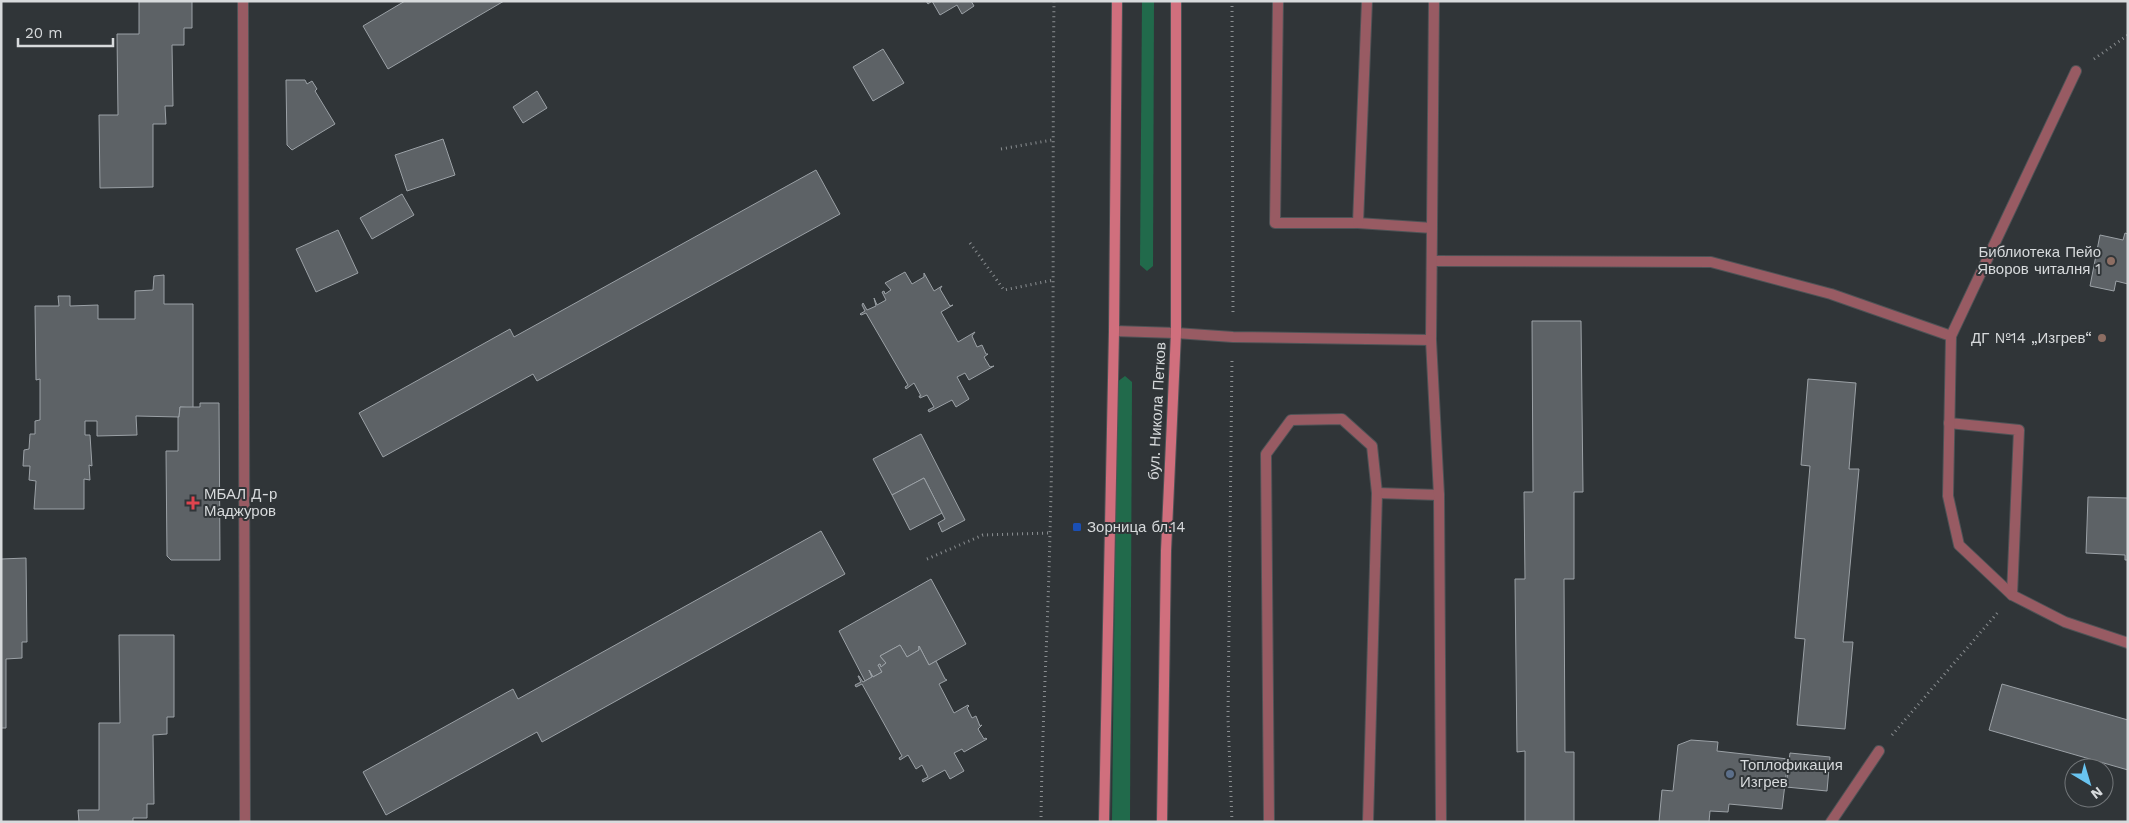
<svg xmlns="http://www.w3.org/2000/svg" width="2129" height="823" font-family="'Work Sans',sans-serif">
  <rect width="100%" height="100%" fill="#303538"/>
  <g fill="#216a4b">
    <polygon points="1142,1 1154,1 1153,266 1147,271 1140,265"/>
    <polygon points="1125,376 1132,382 1130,822 1112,822 1117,382"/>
  </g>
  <g fill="#5d6266" stroke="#9ba1a6">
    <polygon points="139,1 192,1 192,28 184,28 184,45 172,45 173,106 165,106 166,124 153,124 153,187 100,188 99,115 118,115 117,34 139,34"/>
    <polygon points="405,1 504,1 388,69 363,26"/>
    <polygon points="926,1 971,1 974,6 962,14 957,5 940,15 932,1 928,4"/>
    <polygon points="883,49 904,83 873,101 853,67"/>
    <polygon points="286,80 305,80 307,84 312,81 317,89 315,91 335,124 292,150 287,145"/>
    <polygon points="537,91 547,108 523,123 513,107"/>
    <polygon points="443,139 455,175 407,191 395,155"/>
    <polygon points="816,170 840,214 537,381 533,374 383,457 359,413 510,329 514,337"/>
    <polygon points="402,194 414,215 372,239 360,218"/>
    <polygon points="338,230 358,273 316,292 296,249"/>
    <polygon points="2125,233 2128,234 2128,284 2116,281 2114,291 2090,286 2100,235 2123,240"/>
    <polygon points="905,272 912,284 924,277 924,273 934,291 942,286 940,289 950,306 953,305 941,312 958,342 975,332 972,336 977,347 982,345 986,354 988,354 984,357 990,367 994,366 969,380 965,373 957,377 969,399 956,407 952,400 929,412 928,410 934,407 927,395 920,398 919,396 921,396 914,383 906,389 905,387 908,385 866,313 861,315 860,314 865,311 862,305 863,303 867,310 876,306 874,298 877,305 886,300 882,292 884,291 885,294 891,290 885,283"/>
    <polygon points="164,275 164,304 193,304 193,408 180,407 179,417 136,416 137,435 97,436 97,421 85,421 85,435 90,435 92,466 89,465 90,480 84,479 84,509 34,509 36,481 29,480 30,466 23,466 24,450 29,449 30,434 35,434 35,421 40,420 40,379 36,380 35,306 59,306 58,296 70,296 70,306 98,305 98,319 135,319 135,291 153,290 154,276"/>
    <polygon points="1532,321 1581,321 1583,492 1574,492 1574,579 1564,579 1565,752 1574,752 1574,822 1525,822 1525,751 1517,752 1515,579 1525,579 1524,492 1533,492"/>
    <polygon points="1808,379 1856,383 1849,469 1859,469 1843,642 1853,642 1845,729 1797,725 1805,639 1795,638 1810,466 1801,465"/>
    <polygon points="200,403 219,403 220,560 171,560 167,556 166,451 178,451 178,417 179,417 180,407 200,407"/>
    <polygon points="921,434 965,520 942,532 938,523 945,519 924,478 892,495 873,459"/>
    <polygon points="924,478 942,513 910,530 892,495"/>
    <polygon points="2088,497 2128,498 2128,560 2125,560 2125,555 2086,553"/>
    <polygon points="821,531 845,574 542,742 537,732 386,815 363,772 513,689 518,699"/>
    <polygon points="26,558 27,642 22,642 22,658 6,659 6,728 1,728 1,559"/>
    <polygon points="931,579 966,644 929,665 919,646 919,650 907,657 900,645 880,656 886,663 881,667 880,664 878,665 882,672 873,677 869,670 872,677 865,681 839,631"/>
    <polygon points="119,635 174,635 174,717 167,717 167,734 153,735 154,804 147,804 147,818 133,818 133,822 79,822 78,810 99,810 99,723 120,723"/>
    <polygon points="900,645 907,657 919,650 919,646 929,665 936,661 945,679 947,680 939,684 954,713 968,705 969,706 967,708 972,718 976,716 980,726 982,725 978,729 984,739 986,738 987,739 964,752 962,749 954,753 964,771 950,779 945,770 923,782 922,780 928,777 922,765 916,769 908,755 900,760 899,758 902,756 862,684 856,687 855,685 861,682 858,676 859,676 863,682 872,677 869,670 873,677 882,672 878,665 880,664 881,667 886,663 880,656"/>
    <polygon points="2002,684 2128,720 2128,770 1989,730"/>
    <polygon points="1691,740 1718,742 1717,751 1788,759 1782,809 1729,804 1728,812 1710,811 1709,822 1659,822 1662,790 1673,791 1678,745"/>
    <polygon points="1790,753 1830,757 1827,791 1786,787"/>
  </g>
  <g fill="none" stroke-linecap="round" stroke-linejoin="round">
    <g stroke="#4e5356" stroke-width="12">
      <g id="lane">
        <polyline points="1278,1 1275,223 1358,223 1432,228"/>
        <polyline points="1358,223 1367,1"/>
        <polyline points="1951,336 2076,71"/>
        <polyline points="1949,423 2019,430 2012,595"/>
        <polyline points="1377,493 1439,495"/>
        <polyline points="1269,822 1266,454 1291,420 1342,419 1372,446 1377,493 1368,822"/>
        <polyline points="1831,822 1879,751"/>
      </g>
    </g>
    <g stroke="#4e5356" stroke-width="12">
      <g id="street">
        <polyline points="243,1 245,822"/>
        <polyline points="1432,261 1711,262 1831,294 1951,336 1948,496 1959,545 2012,595 2065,622 2128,643"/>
        <polyline points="1114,331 1176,333 1233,337 1431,340 1434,1"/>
        <polyline points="1431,340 1439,495 1441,822"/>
      </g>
    </g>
    <g stroke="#4e5356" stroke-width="12">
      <g id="secondary">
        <polyline points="1104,822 1114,331 1117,1"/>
        <polyline points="1162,822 1166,551 1176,333 1176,1"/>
      </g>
    </g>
    <g stroke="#8a8e91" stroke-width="3" stroke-dasharray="1 4" stroke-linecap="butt">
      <polyline points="1232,1 1233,316"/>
      <polyline points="2094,59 2128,35"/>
      <polyline points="1001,149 1052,140"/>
      <polyline points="970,243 1004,290 1054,280"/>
      <polyline points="927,559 983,535 1050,533"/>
      <polyline points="1892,735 1999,611"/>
      <path d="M1041,822C1042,725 1048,629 1050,533C1055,356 1052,179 1054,1"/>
      <polyline points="1232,822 1228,718 1232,357"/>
    </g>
    <use href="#lane" stroke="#985b63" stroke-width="10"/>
    <use href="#street" stroke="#985b63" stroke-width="10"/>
    <use href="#secondary" stroke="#d06f7d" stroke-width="10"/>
  </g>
  <g fill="#8d6e63" stroke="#303538" stroke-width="2">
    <circle cx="2111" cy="261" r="5"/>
    <circle cx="2102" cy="338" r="5"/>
  </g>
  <path fill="#e0444e" stroke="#303538" stroke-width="2" d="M190.5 495.5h5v5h5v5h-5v5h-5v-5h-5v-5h5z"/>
  <rect fill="#1a4fb4" stroke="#303538" stroke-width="2" x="1072" y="522" width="10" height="10" rx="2.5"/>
  <circle fill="#5c6f8a" stroke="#303538" stroke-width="2" cx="1730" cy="774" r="5"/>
  <g text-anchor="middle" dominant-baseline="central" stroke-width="4" stroke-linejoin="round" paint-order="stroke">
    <g font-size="15" fill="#d7dadc" stroke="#303538" text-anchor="start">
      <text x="2101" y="252" text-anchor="end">Библиотека Пейо<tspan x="2101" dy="17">Яворов читалня 1</tspan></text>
      <text x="2092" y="338" text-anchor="end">ДГ №14 „Изгрев“</text>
      <text x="204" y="494">МБАЛ Д-р<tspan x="204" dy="17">Маджуров</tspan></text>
      <text x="1087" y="527">Зорница бл.14</text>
      <text x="1740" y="765">Топлофикация<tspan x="1740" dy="17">Изгрев</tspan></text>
    </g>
    <g font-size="15" fill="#d7dadc" stroke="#303538">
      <text transform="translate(1157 411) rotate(-87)">бул. Никола Петков</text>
    </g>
  </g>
  <rect width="2129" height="823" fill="none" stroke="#d7dadc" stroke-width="5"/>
  <g transform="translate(2089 783) rotate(142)"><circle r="24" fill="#303538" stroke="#73777a"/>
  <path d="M0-4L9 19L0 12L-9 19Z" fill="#69c4f0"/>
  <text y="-8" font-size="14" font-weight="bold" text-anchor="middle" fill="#d7dadc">N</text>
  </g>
  <path d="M18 38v8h95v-8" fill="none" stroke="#d7dadc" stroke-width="2.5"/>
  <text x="25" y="38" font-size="15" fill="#d7dadc" stroke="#303538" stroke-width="4" paint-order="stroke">20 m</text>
</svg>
